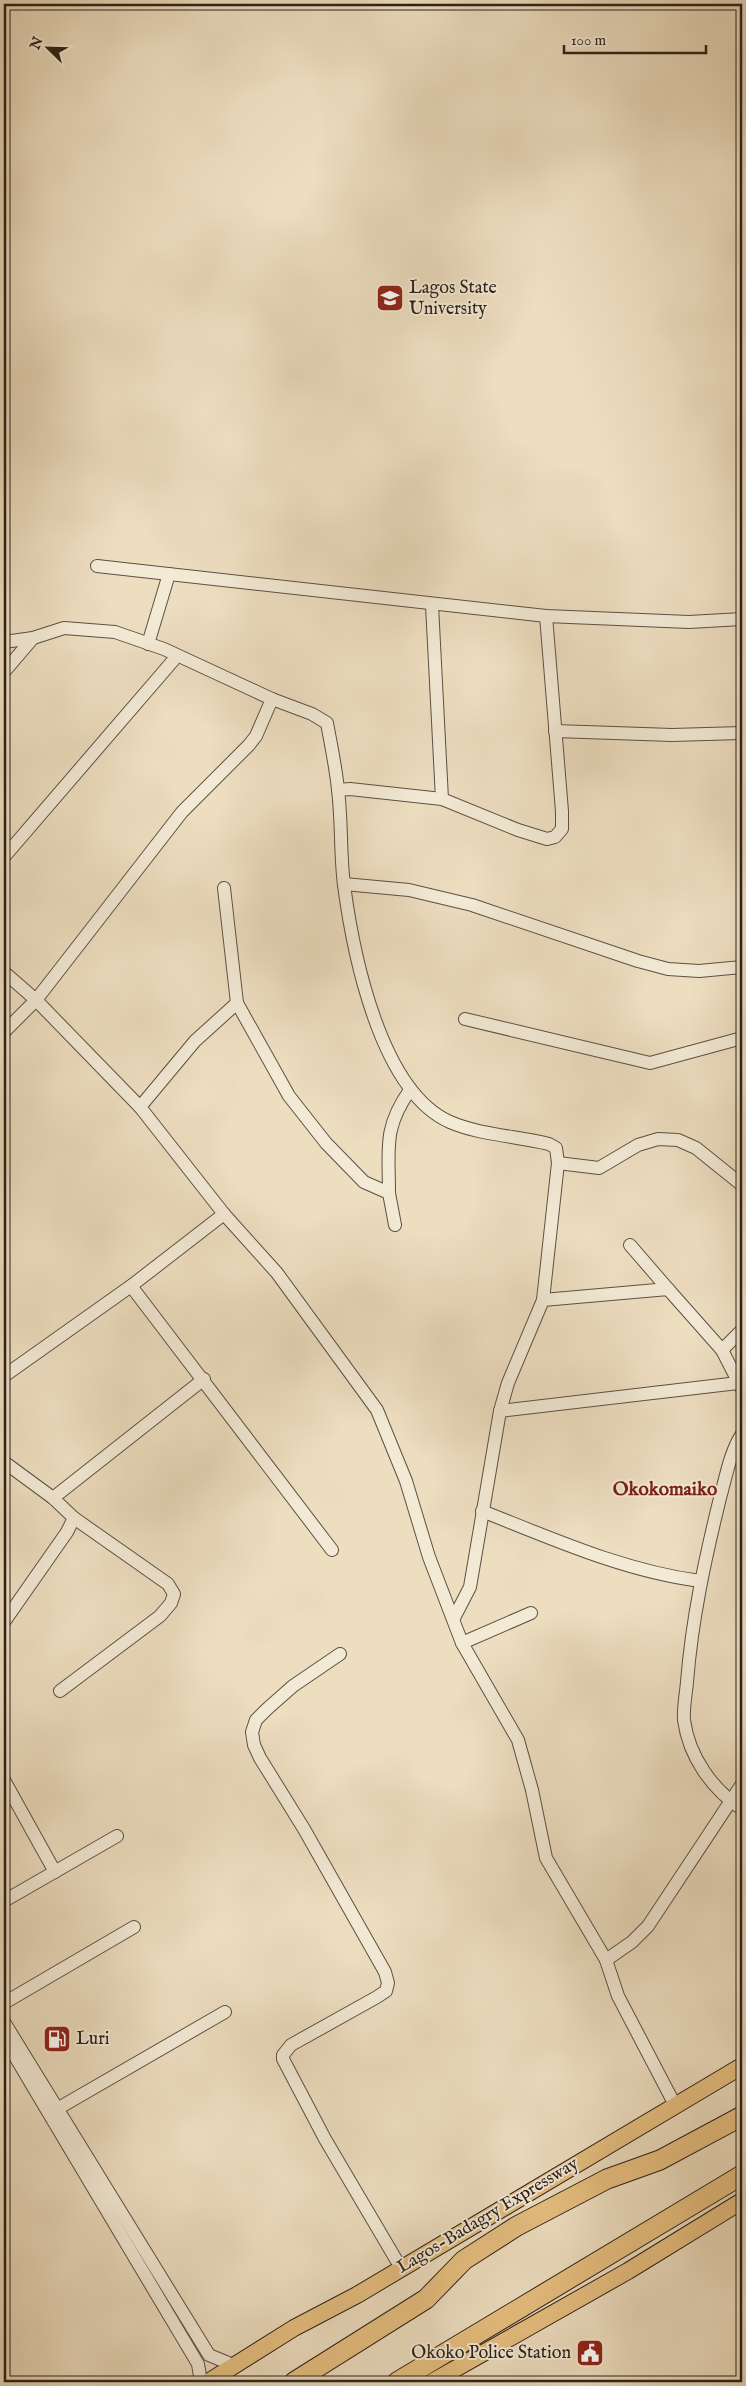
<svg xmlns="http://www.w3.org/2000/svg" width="746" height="2386" font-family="'IM FELL English',serif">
  <rect width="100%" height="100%" fill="#eddec0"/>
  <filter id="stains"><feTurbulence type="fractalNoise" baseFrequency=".004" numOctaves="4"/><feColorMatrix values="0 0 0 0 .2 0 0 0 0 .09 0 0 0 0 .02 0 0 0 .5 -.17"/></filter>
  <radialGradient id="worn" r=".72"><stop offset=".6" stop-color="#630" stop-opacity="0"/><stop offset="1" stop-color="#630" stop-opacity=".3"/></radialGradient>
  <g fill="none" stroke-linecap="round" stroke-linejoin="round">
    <g stroke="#5c5043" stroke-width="14">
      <g id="minor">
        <polyline points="97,566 546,616 689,622 742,619"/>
        <polyline points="432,605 442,799"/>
        <path d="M4,642L33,638L64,628L115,632L164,649L272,699L312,714L327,723C331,745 336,768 338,790C342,822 340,854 344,885C353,953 380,1091 450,1122C480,1135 517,1136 549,1144L556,1148L558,1163L543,1300L508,1383L500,1411L470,1587L454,1618"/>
        <polyline points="148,644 169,574"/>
        <polyline points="4,672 33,638"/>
        <polyline points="555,731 672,735 742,733"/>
        <polyline points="338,790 350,789 442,799 518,830 547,839 555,837 562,829 562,811 546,616"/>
        <polyline points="4,857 177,656"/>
        <polyline points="344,884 409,890 472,905 638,961 668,969 699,971 742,967"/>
        <polyline points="224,888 237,1003 289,1096 326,1143 364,1182 389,1193 395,1225"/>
        <polyline points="4,972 36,1000 140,1107 224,1214 277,1273 377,1410 406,1481 429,1557 462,1643 518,1740 532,1790 546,1858 606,1960 618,1996 675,2105"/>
        <polyline points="465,1019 650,1063 742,1038"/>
        <polyline points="4,1032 36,1000 182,812 249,745 256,736 272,699"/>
        <polyline points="140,1107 195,1041 237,1003"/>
        <polyline points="558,1163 599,1168 638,1145 658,1139 678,1140 696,1148 742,1185"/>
        <path d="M389,1193C389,1149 383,1128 410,1090"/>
        <polyline points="630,1245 668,1289"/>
        <polyline points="131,1286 332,1550"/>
        <polyline points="543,1300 668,1289 722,1350 742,1389"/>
        <polyline points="722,1350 742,1330"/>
        <polyline points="4,1376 131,1286 224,1214"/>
        <polyline points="500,1411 738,1383"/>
        <path d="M742,1434C730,1452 726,1477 720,1498C705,1559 692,1619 687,1682C686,1694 683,1708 684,1720C689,1757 712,1789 742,1809"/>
        <polyline points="4,1462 53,1498 74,1518 168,1584 174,1594 171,1603 160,1616 60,1691"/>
        <polyline points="53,1498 204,1379"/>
        <path d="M482,1511C553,1539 624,1571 700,1581"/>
        <polyline points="4,1622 67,1532 74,1518"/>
        <polyline points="462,1643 531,1613"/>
        <polyline points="340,1654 293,1686 267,1709 256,1720 252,1732 254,1745 260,1758 304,1829 385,1972 388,1983 386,1991 377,1997 291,2045 283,2055 283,2059 325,2139 401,2268"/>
        <polyline points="4,1780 55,1872"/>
        <polyline points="4,1901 117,1836"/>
        <polyline points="606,1960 632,1942 648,1926 742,1784"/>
        <polyline points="4,2003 134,1927"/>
        <polyline points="4,2022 209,2355 233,2365"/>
        <polyline points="4,2038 198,2364 201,2382"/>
        <polyline points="57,2109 225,2012"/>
      </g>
    </g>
    <g stroke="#2c2119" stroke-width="18">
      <g id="major">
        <polyline points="208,2382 294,2328 357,2295 742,2066"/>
        <polyline points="432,2382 628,2271 742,2201"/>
      </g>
    </g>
    <g stroke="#2c2119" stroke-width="21">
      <g id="highway">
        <polyline points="294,2382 426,2299 464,2260 517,2226 607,2179 660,2160 742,2116"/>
        <polyline points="397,2382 742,2175"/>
      </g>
    </g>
    <use href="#minor" stroke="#f3ead6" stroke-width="12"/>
    <use href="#major" stroke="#e6bf80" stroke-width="16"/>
    <use href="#highway" stroke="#e6bf80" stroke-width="19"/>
  </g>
  <defs>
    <g id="university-square" transform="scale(1.4375)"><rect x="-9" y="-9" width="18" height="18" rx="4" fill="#8f2418" stroke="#f3ead6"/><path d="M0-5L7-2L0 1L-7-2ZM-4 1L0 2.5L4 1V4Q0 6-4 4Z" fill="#fff"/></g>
    <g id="fuel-square" transform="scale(1.4375)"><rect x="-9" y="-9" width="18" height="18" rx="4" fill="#8f2418" stroke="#f3ead6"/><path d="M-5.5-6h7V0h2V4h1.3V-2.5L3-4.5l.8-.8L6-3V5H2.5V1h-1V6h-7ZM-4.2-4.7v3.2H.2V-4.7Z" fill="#fff"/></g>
    <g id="civic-square" transform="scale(1.4375)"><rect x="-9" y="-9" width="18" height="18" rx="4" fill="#8f2418" stroke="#f3ead6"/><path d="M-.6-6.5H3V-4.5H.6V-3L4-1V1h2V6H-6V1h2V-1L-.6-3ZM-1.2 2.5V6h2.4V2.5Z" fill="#fff"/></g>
  </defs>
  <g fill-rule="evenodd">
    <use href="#university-square" x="390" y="298"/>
    <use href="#fuel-square" x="57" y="2039"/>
    <use href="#civic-square" x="590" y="2353"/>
  </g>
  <g text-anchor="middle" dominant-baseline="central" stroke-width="4" stroke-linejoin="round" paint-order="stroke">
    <g font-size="18" fill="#2c2119" stroke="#f3ead6" text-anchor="start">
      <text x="409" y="288">Lagos State<tspan x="409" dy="21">University</tspan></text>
      <text x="76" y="2039">Luri</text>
      <text x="571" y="2353" text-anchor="end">Okoko Police Station</text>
    </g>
    <g font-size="18" fill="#2c2119" stroke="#f3ead6">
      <text transform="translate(488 2216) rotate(-31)">Lagos-Badagry Expressway</text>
    </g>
    <g font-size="19" font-weight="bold" fill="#7a1f14" stroke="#f3ead6">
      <text x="665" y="1490">Okokomaiko</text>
    </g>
  </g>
  <rect width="746" height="2386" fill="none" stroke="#eddec0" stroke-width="20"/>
  <rect x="5" y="5" width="736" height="2376" fill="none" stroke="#2c2119" stroke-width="2.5"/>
  <rect x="10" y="10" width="726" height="2366" fill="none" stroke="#2c2119"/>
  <g transform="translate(48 48) rotate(293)" stroke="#f3ead6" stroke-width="4" paint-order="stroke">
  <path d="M0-4L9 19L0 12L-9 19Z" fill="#2c2119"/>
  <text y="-8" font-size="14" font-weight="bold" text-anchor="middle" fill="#2c2119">N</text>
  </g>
  <path d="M564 45v8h142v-8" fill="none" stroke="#2c2119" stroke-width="2.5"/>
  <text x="571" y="45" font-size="15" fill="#2c2119" stroke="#f3ead6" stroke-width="4" paint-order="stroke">100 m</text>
  <rect width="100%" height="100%" filter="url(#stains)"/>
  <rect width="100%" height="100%" fill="url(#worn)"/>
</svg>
